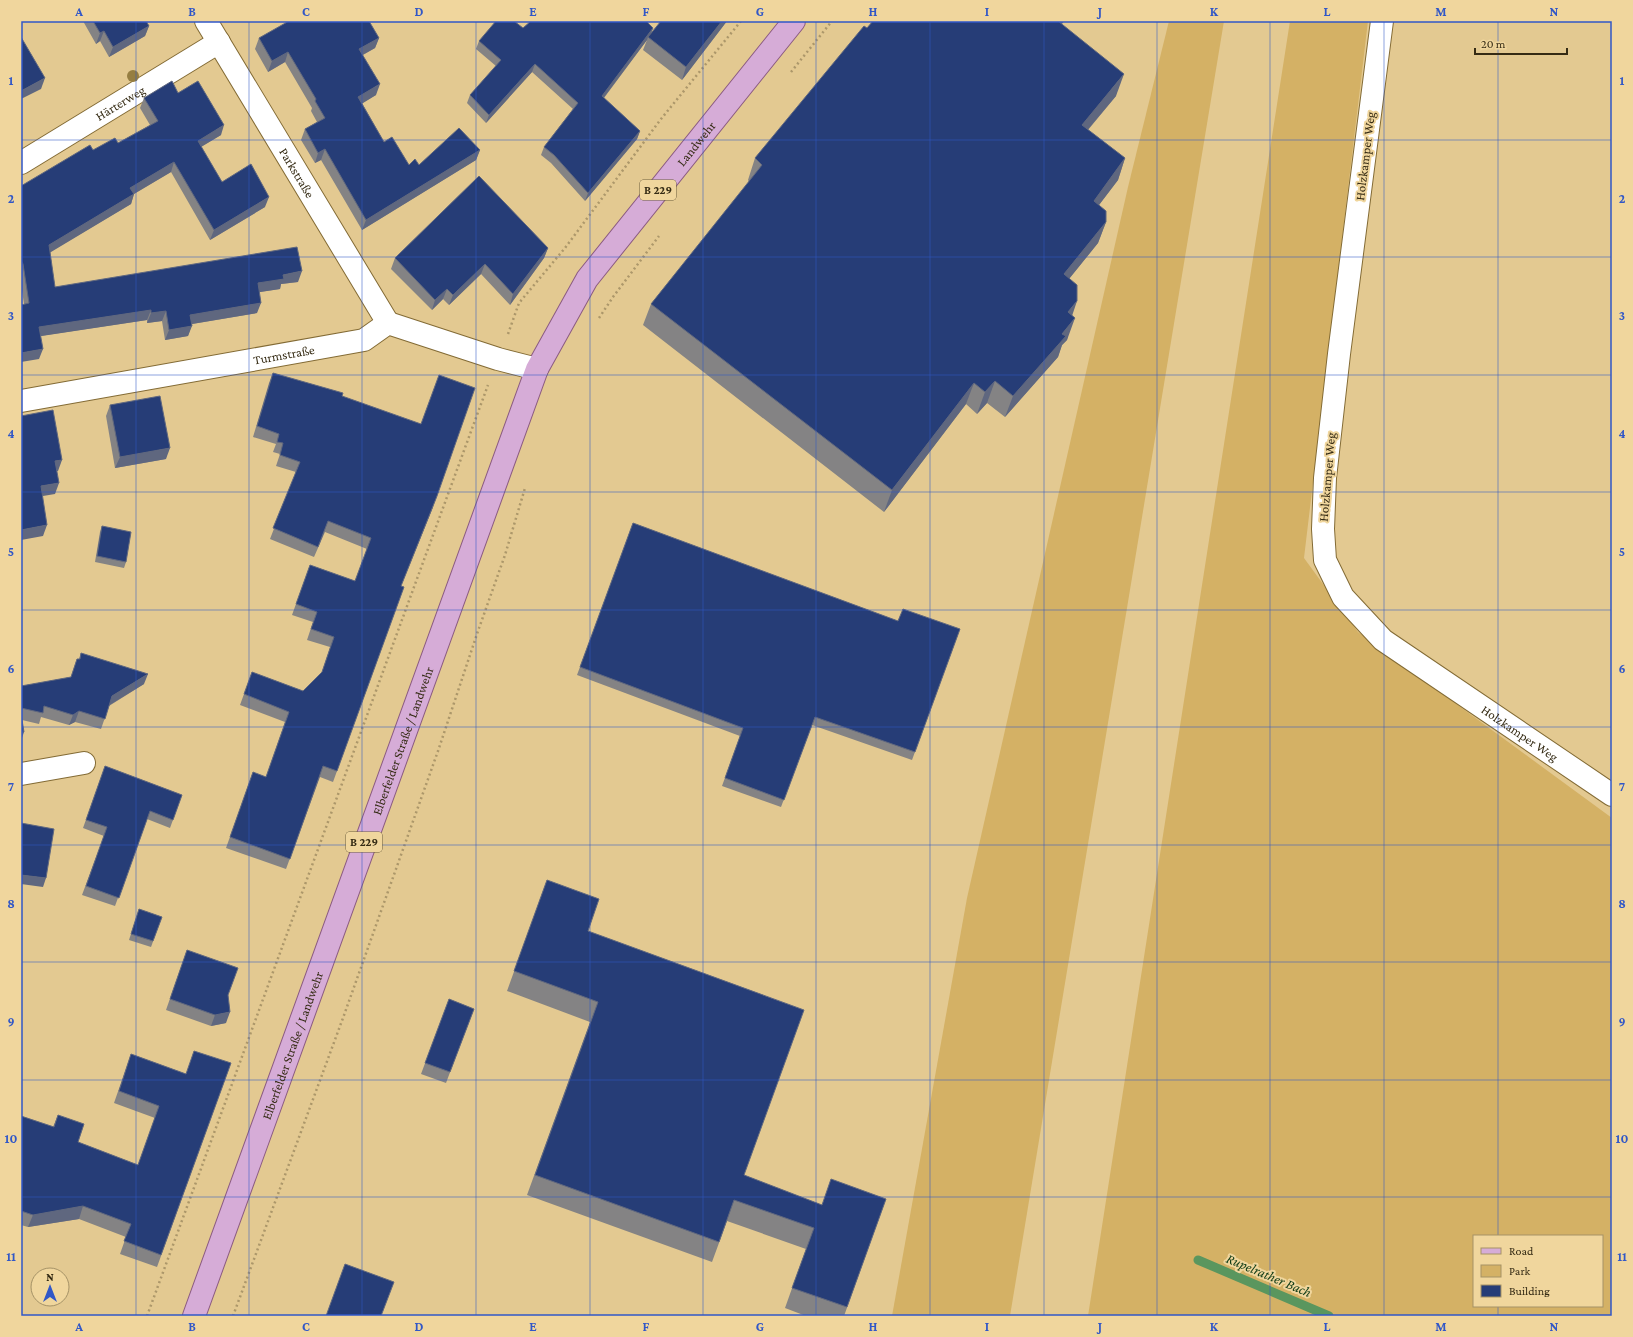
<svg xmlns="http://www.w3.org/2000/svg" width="1633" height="1337" font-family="'Crimson Pro',serif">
  <rect width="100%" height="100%" fill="#e3c991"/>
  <g fill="#d4b165" fill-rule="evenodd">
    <polygon points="1169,21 1224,21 1010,1316 892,1316 967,898 1128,187"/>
    <path d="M1290,21H1368L1304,558L1358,632L1612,818V1316H1088ZM1474,1236H1602V1306H1474Z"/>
  </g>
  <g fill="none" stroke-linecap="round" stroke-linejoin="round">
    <polyline stroke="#5a965e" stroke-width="9" points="1198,1260 1329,1316"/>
    <g stroke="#836b35" stroke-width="24">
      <g id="street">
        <path id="s1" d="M206,21L388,323"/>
        <path id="s2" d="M1382,21L1339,354L1325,478L1323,529L1325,560L1343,597L1383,640L1612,795"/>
        <path id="s3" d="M21,163L219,42"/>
        <path id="s4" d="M21,401L364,340L388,323L498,359L537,369"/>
        <polyline points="21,774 84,763"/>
      </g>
    </g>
    <g stroke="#8b5b81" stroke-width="24">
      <g id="primary">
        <path id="s5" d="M194,1316L537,369L587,279L794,21"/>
      </g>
    </g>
    <g stroke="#ac976a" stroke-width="2.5" stroke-dasharray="2 3" stroke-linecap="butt">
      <polyline points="791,72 832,21"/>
      <polyline points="599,318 613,297 659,236"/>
      <polyline points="508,334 519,303 565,248 661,119 741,21"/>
      <polyline points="147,1316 488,385"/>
      <polyline points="233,1316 343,1018 438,751 478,631 505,555 525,488"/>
    </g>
    <use href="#street" stroke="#fff" stroke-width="22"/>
    <use href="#primary" stroke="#d6acd7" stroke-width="22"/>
  </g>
  <circle fill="#967e41" cx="133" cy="76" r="6"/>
  <g fill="#848384">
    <polygon points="83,21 146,21 149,26 145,36 109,57 100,41 96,44"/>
    <polygon points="727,21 682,80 643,50 647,40 604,98 640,131 637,139 585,201 551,163 541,155 544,147 573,109 532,72 486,123 467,103 470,95 496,66 476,49 479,41 523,28 653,28 651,34"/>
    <polygon points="873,21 1064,21 1062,24 1116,96 1088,130 1125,158 1118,180 1099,205 1106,222 1098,243 1069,279 1072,316 1067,340 1062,345 1058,357 1005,417 987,403 977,414 966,404 884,512 643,325 651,304 749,182 748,180 755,158"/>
    <polygon points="259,38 379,38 375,48 363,55 376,95 362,103 384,142 409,165 419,165 480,150 476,160 362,230 321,160 315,163 301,140 305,129 317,122 311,111 312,108 285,62 268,72 255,49"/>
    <polygon points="178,93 221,135 201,147 222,182 265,207 210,240 171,172 134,194 131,204 50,252 55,287 298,282 281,284 280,289 259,292 257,313 192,324 188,336 165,340 162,321 147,323 147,320 40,336 39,359 24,304 21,284 21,186 93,150 118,143 150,125 140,108 144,98"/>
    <polygon points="548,248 544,258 510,305 481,274 449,305 443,299 432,310 391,269 395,258"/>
    <polygon points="273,373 342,396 433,507 401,586 404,587 333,782 320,777 286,869 226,848 253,772 266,777 285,722 240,705 252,672 303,691 322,672 330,647 307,640 313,622 292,615 310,565 355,581 367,549 325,532 314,557 270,539 296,472 276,466 280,454 273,452 276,444 253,437 269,383"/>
    <polygon points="110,405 166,459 115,468 106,416"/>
    <polygon points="633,523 898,621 960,629 912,760 812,725 781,807 722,786 740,736 577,675"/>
    <polygon points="102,526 126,562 124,568 95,562 100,532"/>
    <polygon points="81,653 144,684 109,706 101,729 75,722 69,725 41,717 39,724 22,720 21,741 21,686 71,677 77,659 79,659"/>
    <polygon points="105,766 182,795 170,828 147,819 115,906 82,895 104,836 83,828"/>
    <polygon points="547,880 588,931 744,1175 822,1205 886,1199 844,1316 806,1316 785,1308 806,1249 727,1221 712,1262 527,1195 590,1022 507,991"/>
    <polygon points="139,909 162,917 151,947 129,940"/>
    <polygon points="187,950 226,1023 211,1026 166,1010"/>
    <polygon points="449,999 474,1009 446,1083 421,1074"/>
    <polygon points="131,1054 186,1074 231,1063 157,1267 120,1254 126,1237 79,1219 28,1227 21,1225 21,1116 53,1127 58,1115 78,1142 138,1165 155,1118 114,1103"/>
  </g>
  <g fill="#5f677f">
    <polygon points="722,21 727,21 682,80 686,67"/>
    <polygon points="1056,21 1064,21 1048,41"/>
    <polygon points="149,26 145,36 109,57 113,47"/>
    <polygon points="653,28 650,36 648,37 647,40 599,104 602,96"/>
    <polygon points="104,31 100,41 96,44 100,33"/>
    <polygon points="379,38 375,48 355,59 359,49"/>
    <polygon points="288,52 285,62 268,72 272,61"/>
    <polygon points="535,64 532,72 486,123 489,115"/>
    <polygon points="1124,74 1116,96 1074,146 1082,125"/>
    <polygon points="45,78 41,89 21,99 21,91"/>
    <polygon points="380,84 376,95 355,108 358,97"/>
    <polygon points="224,125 221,135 194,151 198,141"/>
    <polygon points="640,131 637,139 585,201 588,193"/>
    <polygon points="325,149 321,160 315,163 318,153"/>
    <polygon points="480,150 476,160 362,230 366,220"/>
    <polygon points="1125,158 1118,180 1086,222 1094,201"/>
    <polygon points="174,162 171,172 127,198 130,188"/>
    <polygon points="134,194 131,204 46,255 49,245"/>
    <polygon points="269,197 265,207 210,240 214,230"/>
    <polygon points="1106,222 1098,243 1056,295 1064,274"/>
    <polygon points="548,248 544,258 510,305 513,294"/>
    <polygon points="485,264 481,274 449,305 453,295"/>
    <polygon points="302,271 298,282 281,284 280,289 254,293 258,283 283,275"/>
    <polygon points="447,289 443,299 432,310 435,300"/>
    <polygon points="1077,301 1070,322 1068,312"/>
    <polygon points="261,303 257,313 186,325 190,315"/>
    <polygon points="151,310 147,320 35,337 39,327"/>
    <polygon points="166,311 162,321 147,323 151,313"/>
    <polygon points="1075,318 1067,340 1062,345 1058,357 1005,417 1013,396"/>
    <polygon points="192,326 188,336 165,340 169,330"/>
    <polygon points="43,349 39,359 21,362 21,353"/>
    <polygon points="995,381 987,403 977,414 985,392"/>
    <polygon points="974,383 966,404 884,512 892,490"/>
    <polygon points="170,448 166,459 115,468 120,457"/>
    <polygon points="62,460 58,471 51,472 55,461"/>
    <polygon points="59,483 55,494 37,497 41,486"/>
    <polygon points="437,496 433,507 397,596"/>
    <polygon points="47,525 43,536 21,540 21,530"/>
    <polygon points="148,674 144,684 108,706 112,696"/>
    <polygon points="79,711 75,722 69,725 73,715"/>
    <polygon points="21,732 24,732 21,741"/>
    <polygon points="21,875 46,878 43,887 21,884"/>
    <polygon points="230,1012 226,1023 211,1026 215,1015"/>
    <polygon points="83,1206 79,1219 28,1227 33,1215"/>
  </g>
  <g fill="#263d77" stroke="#5f677f">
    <polygon points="93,21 146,21 149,26 113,47 104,31 100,33"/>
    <polygon points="289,21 369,21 379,38 359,49 380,84 358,97 384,142 392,137 409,165 415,159 419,165 459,128 480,150 366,220 325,149 318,153 305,129 325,118 315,101 316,99 288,52 272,61 259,38"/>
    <polygon points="496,21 514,21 523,28 531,21 646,21 653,28 602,96 640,131 588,193 554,155 544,147 578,103 535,64 489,115 470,95 501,60 479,41"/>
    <polygon points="661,21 722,21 686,67 648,37"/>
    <polygon points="873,21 1058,21 1124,74 1082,125 1125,158 1094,201 1106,211 1106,222 1064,274 1077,285 1077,301 1068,312 1075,318 1062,334 1066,336 1013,396 995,381 985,392 974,383 892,490 651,304 762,165 755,158 864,26 867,28"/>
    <polygon points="21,37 45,78 21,91"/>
    <polygon points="172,81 178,93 198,81 224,125 198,141 222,182 251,164 269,197 214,230 174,162 130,188 134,194 49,245 55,287 297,247 302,271 283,275 284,279 258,283 261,303 190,315 192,326 169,330 166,311 151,313 151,310 39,327 43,349 21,353 21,305 29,303 23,264 21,260 21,186 90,145 93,150 115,138 118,143 158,121 144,98"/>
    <polygon points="479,176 548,248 513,294 485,264 453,295 447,289 435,300 395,258"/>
    <polygon points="273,373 343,393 342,396 421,424 439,375 475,388 437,496 401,586 404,587 337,771 323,766 290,859 230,837 253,772 266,777 289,712 244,694 252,672 303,691 322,672 334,637 311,629 317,612 296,604 310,565 355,581 371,538 328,521 318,547 273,528 300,462 280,455 283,443 277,442 279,434 257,426"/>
    <polygon points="160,396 170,448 120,457 110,405"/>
    <polygon points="53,410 62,460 55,461 59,483 41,486 47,525 21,530 21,416"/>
    <polygon points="633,523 898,621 903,609 960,629 915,752 815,717 784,800 725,778 743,728 580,667"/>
    <polygon points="102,526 131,532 126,562 97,556"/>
    <polygon points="81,653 148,674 112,696 105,719 79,711 73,715 44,706 43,713 21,708 21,686 71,677 77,659 80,659"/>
    <polygon points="21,714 24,732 21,732"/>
    <polygon points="105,766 182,795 173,820 150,811 119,898 86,886 107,827 86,820"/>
    <polygon points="21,823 54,829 46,878 21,875"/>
    <polygon points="547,880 599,899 588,931 804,1010 744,1175 822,1205 831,1179 886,1199 847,1307 792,1288 814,1228 734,1200 719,1242 535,1175 598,1002 514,971"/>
    <polygon points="139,909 162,917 153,941 131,934"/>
    <polygon points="187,950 238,968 228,995 230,1012 215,1015 170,999"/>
    <polygon points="449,999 474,1009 450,1072 425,1063"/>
    <polygon points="194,1051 231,1063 161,1255 124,1241 131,1224 83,1206 33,1215 21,1211 21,1116 54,1127 58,1115 84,1124 78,1142 138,1165 159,1106 119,1091 131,1054 186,1074"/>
    <polygon points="345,1264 394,1282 381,1316 326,1316"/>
  </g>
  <path fill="none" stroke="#3157c7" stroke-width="1" stroke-opacity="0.55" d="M136,21V1316M249,21V1316M362,21V1316M476,21V1316M590,21V1316M703,21V1316M816,21V1316M930,21V1316M1044,21V1316M1157,21V1316M1270,21V1316M1384,21V1316M1498,21V1236M21,140H1612M21,257H1612M21,375H1612M21,492H1612M21,610H1612M21,727H1612M21,845H1612M21,962H1612M21,1080H1612M21,1197H1612M1498,1306V1316"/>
  <g text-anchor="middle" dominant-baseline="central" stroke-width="4" stroke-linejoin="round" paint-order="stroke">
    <g fill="#f0d69d" stroke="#6d5e3d" stroke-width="1">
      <rect x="640" y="180" width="36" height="20" rx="3"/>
      <rect x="346" y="832" width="36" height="20" rx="3"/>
    </g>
    <g font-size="12" font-weight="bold" fill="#352b14">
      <text x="658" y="190">B 229</text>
      <text x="364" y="842">B 229</text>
    </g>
    <g font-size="13" fill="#352b14" stroke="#f0d69d">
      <text stroke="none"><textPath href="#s3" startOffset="116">Härterweg</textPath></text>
      <text stroke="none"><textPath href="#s5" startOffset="1284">Landwehr</textPath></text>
      <text transform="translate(1365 156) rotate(-83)">Holzkamper Weg</text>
      <text stroke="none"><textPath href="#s1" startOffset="177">Parkstraße</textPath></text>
      <text stroke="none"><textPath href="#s4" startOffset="267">Turmstraße</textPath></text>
      <text transform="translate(1327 477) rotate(-85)">Holzkamper Weg</text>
      <text stroke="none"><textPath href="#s2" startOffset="808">Holzkamper Weg</textPath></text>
      <text stroke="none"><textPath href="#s5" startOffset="612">Elberfelder Straße / Landwehr</textPath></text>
      <text stroke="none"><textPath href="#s5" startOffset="288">Elberfelder Straße / Landwehr</textPath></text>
    </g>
    <g font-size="14" font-style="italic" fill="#0e3b15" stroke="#f0d69d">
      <text transform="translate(1269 1275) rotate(23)">Rupelrather Bach</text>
    </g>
  </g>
  <rect width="1633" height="1337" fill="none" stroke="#f0d69d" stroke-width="44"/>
  <rect x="1473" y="1235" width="130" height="72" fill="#f0d69d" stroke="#a59266"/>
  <rect x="1481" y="1248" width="20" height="6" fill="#d6acd7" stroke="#a59266"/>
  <text x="1509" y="1255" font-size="12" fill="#352b14">Road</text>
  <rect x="1481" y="1265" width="20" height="12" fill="#d4b165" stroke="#a59266"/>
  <text x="1509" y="1275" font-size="12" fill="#352b14">Park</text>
  <rect x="1481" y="1285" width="20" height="12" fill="#263d77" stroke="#a59266"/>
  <text x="1509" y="1295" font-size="12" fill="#352b14">Building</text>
  <g transform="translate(50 1287)"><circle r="19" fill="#f0d69d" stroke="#a59266"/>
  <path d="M0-3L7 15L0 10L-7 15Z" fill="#3157c7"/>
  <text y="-6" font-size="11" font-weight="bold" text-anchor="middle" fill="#352b14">N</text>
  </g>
  <path d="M1475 48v6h92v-6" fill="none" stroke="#352b14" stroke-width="2"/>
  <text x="1481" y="48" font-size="12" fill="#352b14" stroke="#f0d69d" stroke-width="3" paint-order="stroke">20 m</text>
  <rect x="22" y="22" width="1589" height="1293" fill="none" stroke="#3157c7" stroke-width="1.5"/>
  <g font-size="13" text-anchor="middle" font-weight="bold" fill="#3157c7">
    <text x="79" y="16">A</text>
    <text x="192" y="16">B</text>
    <text x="306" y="16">C</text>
    <text x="419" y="16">D</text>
    <text x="533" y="16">E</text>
    <text x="646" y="16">F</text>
    <text x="760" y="16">G</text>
    <text x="873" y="16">H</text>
    <text x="987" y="16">I</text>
    <text x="1100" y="16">J</text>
    <text x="1214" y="16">K</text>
    <text x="1327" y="16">L</text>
    <text x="1441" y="16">M</text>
    <text x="1554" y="16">N</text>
    <text x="11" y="85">1</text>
    <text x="1622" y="85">1</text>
    <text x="11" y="203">2</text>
    <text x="1622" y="203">2</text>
    <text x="11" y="320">3</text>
    <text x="1622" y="320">3</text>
    <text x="11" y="438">4</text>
    <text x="1622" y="438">4</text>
    <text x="11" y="556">5</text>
    <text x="1622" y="556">5</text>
    <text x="11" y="673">6</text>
    <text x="1622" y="673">6</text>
    <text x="11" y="791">7</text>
    <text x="1622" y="791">7</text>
    <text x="11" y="908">8</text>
    <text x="1622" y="908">8</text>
    <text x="11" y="1026">9</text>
    <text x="1622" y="1026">9</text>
    <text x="11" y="1143">10</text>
    <text x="1622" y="1143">10</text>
    <text x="11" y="1261">11</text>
    <text x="1622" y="1261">11</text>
    <text x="79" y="1331">A</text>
    <text x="192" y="1331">B</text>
    <text x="306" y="1331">C</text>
    <text x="419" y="1331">D</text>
    <text x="533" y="1331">E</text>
    <text x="646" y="1331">F</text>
    <text x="760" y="1331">G</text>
    <text x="873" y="1331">H</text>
    <text x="987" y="1331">I</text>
    <text x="1100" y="1331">J</text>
    <text x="1214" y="1331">K</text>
    <text x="1327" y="1331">L</text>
    <text x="1441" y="1331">M</text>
    <text x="1554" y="1331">N</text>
  </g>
</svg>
